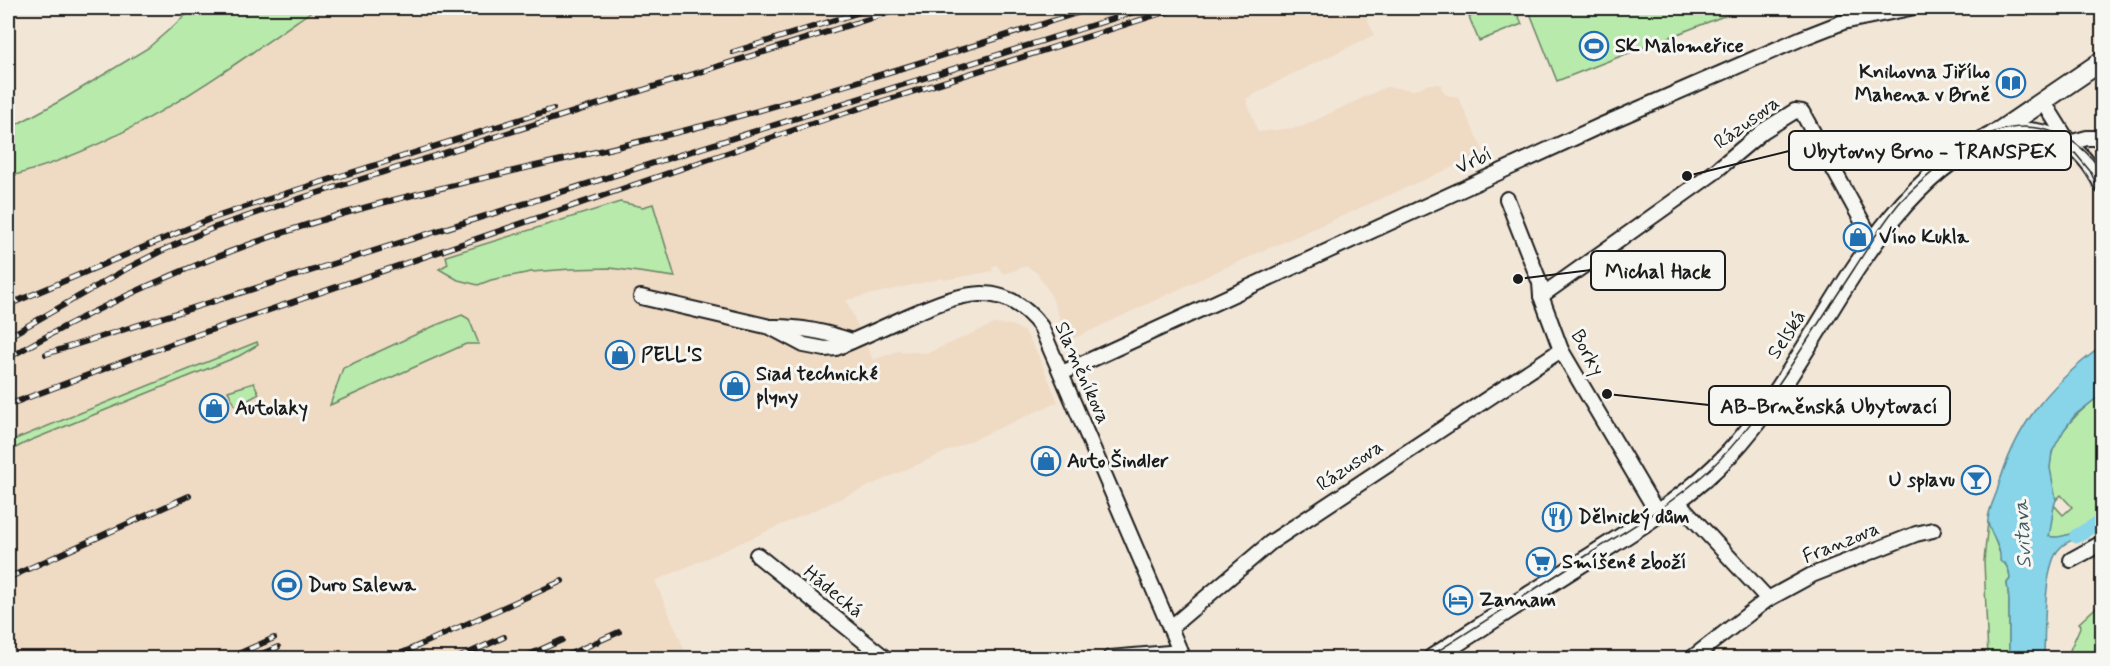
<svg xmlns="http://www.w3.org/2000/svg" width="2110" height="666" font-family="Mynerve,sans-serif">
  <rect width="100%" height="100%" fill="#f2e6d7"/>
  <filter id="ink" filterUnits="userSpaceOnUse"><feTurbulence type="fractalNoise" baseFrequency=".0167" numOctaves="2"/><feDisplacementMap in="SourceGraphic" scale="12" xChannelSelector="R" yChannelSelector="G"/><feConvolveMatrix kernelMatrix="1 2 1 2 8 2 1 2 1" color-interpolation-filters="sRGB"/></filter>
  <g filter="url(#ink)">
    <path fill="#efdac4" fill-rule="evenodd" d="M316,8H1372L1364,11L1374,35L1290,75L1246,99L1258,132L1301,127L1386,87L1414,90L1429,84H1439L1442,86L1441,88L1446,95L1458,97L1484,153L1220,270L1068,341L1051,295L1037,273L1027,266L1003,274L997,265L992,267L993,271L944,280L943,278L846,300L873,360L898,351L928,353L994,324L1012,325L1025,332L1038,355L1058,402L655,581L688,658H8V177L46,166L110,138L156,114L228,69ZM620,202L643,207L653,204L674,277L610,268L571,269L531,272L491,280L478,285L439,269L448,264L447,256Z"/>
    <g fill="#b7eaab" stroke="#6a8364" stroke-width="1.5">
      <path d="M194,8H316C220,75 123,147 8,177V129L60,101L148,48Z"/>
      <polygon points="1492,8 1515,8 1522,24 1479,41 1469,17"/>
      <polygon points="1528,8 1732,8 1734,12 1557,81"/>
      <polygon points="620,202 643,207 653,204 675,277 610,268 571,269 531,272 491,280 478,285 458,280 439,269 448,264 446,256"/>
      <polygon points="462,315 469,319 479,344 466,344 330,405 343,368 434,326"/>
      <polygon points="257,342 258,345 239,356 29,441 8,452 8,442"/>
      <polygon points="254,383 259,394 236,407 228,391"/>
      <path d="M2102,394V516C2090,524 2064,542 2048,536L2054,505L2063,515L2072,507L2061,495L2056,500C2054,490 2050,478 2050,468C2049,437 2080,410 2102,394Z"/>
      <polygon points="1988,521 2001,556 2009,571 2010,579 2007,583 2009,600 2009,658 1988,658 1984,561"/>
      <polygon points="2102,602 2102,658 2069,658 2073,652 2070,650 2081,625 2079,623"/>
    </g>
    <path fill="#88d4e8" stroke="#5d8a96" stroke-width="1.5" d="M2102,346V394L2075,415L2064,430L2052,452L2050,468L2056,500C2052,509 2052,525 2049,536C2059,540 2080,531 2089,524L2092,530C2083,538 2068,539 2060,548C2043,564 2045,634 2044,658H2009V600L2007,583L2010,579L2009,571L2005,563L2004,564L2000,561C2002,547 1990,535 1988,522C1987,513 1994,500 1997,491C2015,425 2048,386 2102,346Z"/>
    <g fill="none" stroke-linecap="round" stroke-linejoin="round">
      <polyline stroke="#88d4e8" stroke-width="14" points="2076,536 2102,521"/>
      <g stroke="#1c1c1c" stroke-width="18">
        <g id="minor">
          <polyline points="2043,101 2068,141"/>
          <path d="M2000,134C2047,120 2082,145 2102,186"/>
          <polyline points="2069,143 2087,138 2102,138"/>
          <polyline points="1507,199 1540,283 1541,296 1561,350 1658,514"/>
          <polyline points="1541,296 1712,174 1763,131 1795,111 1802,112 1874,243"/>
          <path d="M641,297L770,327L804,345L825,349L836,348C860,338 884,327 908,316C958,294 1003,276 1041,327L1183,658"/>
          <path d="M770,327C798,326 826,332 852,341"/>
          <polyline points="1062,373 1602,125 1802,38 1843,22 1910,8"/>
          <polyline points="1677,501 1768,599"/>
          <polyline points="757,555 885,658"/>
          <polyline points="2071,560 2102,543"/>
          <polyline points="1170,628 1270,543 1561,350"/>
          <polyline points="1110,658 1181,652"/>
          <polyline points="1692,658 1768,599 1812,575 1916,534 1933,530"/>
        </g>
      </g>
      <g stroke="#1c1c1c" stroke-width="22">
        <path id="secondary" d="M1433,658C1486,623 1540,589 1594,555C1641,525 1690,496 1728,455C1821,357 1864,197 1992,136L2102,61"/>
      </g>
      <use href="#minor" stroke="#f6f6f2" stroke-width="14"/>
      <use href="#secondary" stroke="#f6f6f2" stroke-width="18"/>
      <g stroke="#1c1c1c" stroke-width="1.5">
        <polyline points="2075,153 2090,171 2102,196"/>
        <path d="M1427,658C1481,624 1535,589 1589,554C1631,528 1673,503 1709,470C1740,441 1763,407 1786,373C1809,338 1831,304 1854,269C1869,246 1883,222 1901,201C1921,180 1965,143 1992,133C2035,117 2080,135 2102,173"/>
      </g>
      <g stroke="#1c1c1c" stroke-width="6">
        <g id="rail">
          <polyline points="733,52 873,8"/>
          <polyline points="8,305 210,219 287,193 553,109"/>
          <polyline points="8,337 128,268 161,251 213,228 289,202 903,8"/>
          <polyline points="46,354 1147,8"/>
          <path d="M8,358C120,293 242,241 367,207C478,177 591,155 702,126C834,91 963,49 1093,8"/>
          <polyline points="8,405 176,342 826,119 1178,8"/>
          <polyline points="8,578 189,496"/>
          <polyline points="229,658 274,638"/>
          <polyline points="252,658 278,647"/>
          <polyline points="391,658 562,581"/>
          <polyline points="458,658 504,637"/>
          <polyline points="522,658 562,640"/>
          <polyline points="561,658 619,632"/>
        </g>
      </g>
      <use href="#rail" stroke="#f6f6f2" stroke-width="4" stroke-dasharray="11" stroke-linecap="butt"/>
    </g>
  </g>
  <defs>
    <g id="stadium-ring" transform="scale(1.5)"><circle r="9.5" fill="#f6f6f2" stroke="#1f6fb2" stroke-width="1.5"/><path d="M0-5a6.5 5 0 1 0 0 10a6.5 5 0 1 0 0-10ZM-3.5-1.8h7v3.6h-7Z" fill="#1f6fb2"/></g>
    <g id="library-ring" transform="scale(1.5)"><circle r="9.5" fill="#f6f6f2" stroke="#1f6fb2" stroke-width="1.5"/><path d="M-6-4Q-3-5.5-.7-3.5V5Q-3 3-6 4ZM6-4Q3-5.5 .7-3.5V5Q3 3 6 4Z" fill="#1f6fb2"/></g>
    <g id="shop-ring" transform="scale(1.5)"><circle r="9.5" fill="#f6f6f2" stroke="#1f6fb2" stroke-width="1.5"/><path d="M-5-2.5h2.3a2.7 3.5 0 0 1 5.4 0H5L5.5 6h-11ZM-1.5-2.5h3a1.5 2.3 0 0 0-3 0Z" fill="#1f6fb2"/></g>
    <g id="bar-ring" transform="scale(1.5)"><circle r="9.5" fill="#f6f6f2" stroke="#1f6fb2" stroke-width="1.5"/><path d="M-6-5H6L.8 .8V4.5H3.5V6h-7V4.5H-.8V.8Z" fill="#1f6fb2"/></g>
    <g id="restaurant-ring" transform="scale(1.5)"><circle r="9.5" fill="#f6f6f2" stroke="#1f6fb2" stroke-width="1.5"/><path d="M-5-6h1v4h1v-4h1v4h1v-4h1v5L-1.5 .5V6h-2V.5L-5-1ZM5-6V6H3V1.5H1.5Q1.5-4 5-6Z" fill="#1f6fb2"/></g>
    <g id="supermarket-ring" transform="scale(1.5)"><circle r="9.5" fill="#f6f6f2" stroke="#1f6fb2" stroke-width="1.5"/><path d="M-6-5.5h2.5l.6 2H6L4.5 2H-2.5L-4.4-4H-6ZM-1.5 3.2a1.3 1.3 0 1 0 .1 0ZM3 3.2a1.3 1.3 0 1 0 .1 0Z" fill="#1f6fb2"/></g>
    <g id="hotel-ring" transform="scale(1.5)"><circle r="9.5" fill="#f6f6f2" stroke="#1f6fb2" stroke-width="1.5"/><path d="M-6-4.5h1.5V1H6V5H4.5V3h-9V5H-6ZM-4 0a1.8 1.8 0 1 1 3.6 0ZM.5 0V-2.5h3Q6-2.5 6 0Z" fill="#1f6fb2"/></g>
  </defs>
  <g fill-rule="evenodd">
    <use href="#stadium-ring" x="1594" y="46"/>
    <use href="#library-ring" x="2011" y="83"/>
    <use href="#shop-ring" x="1858" y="237"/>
    <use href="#shop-ring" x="620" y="355"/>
    <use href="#shop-ring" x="735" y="386"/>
    <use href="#shop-ring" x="214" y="408"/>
    <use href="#shop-ring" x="1046" y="461"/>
    <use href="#bar-ring" x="1976" y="480"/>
    <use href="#restaurant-ring" x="1557" y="517"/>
    <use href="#supermarket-ring" x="1541" y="562"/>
    <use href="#stadium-ring" x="287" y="585"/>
    <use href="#hotel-ring" x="1458" y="600"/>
  </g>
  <g text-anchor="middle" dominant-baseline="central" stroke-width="6" stroke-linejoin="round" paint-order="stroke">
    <g font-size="20" font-weight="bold" fill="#1c1c1c" stroke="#f6f6f2" text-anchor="start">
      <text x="1615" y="46">SK Malomeřice</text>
      <text x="1990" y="72" text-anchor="end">Knihovna Jiřího<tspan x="1990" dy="23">Mahena v Brně</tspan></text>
      <text x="1879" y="237">Víno Kukla</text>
      <text x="641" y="355">PELL'S</text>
      <text x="756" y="374">Siad technické<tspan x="756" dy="23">plyny</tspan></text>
      <text x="235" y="408">Autolaky</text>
      <text x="1067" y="461">Auto Šindler</text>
      <text x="1955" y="480" text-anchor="end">U splavu</text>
      <text x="1578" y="517">Dělnický dům</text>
      <text x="1562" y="562">Smíšené zboží</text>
      <text x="308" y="585">Duro Salewa</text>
      <text x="1479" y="600">Zannam</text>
    </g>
    <g font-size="20" fill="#1c1c1c" stroke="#f6f6f2">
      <text transform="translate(1747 123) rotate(-36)">Rázusova</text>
      <text transform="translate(1474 161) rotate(-25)">Vrbí</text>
      <text transform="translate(1787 335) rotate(-57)">Selská</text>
      <text transform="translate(1587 353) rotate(62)">Borky</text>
      <text transform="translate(1082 373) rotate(66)">Slaměníkova</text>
      <text transform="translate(1350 466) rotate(-34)">Rázusova</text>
      <text transform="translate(1841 543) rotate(-22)">Franzova</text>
      <text transform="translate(833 592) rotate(39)">Hádecká</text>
    </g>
    <g font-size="21" font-style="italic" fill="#425c63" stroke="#f6f6f2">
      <text transform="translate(2023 534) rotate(-93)">Svitava</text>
    </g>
  </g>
  <path fill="none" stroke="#1c1c1c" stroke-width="2" d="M1687 176L1789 151M1518 279L1591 270M1607 394L1709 405"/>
  <g fill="#1c1c1c" stroke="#f6f6f2" stroke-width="2">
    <circle cx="1687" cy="176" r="6"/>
    <circle cx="1518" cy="279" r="6"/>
    <circle cx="1607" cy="394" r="6"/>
  </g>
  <g fill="#f6f6f2" stroke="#1c1c1c" stroke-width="2">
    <rect x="1789" y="131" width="282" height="39" rx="6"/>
    <rect x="1591" y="251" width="134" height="39" rx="6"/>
    <rect x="1709" y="386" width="241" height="39" rx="6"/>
  </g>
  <g font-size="21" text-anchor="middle" font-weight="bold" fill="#1c1c1c">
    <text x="1930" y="158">Ubytovny Brno - TRANSPEX</text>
    <text x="1658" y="278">Michal Hack</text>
    <text x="1829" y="413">AB-Brněnská Ubytovací</text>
  </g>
  <rect width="2110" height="666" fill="none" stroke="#f6f6f2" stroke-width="30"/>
  <rect x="15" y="15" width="2080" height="636" fill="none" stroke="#1c1c1c" stroke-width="2" filter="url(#ink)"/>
</svg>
